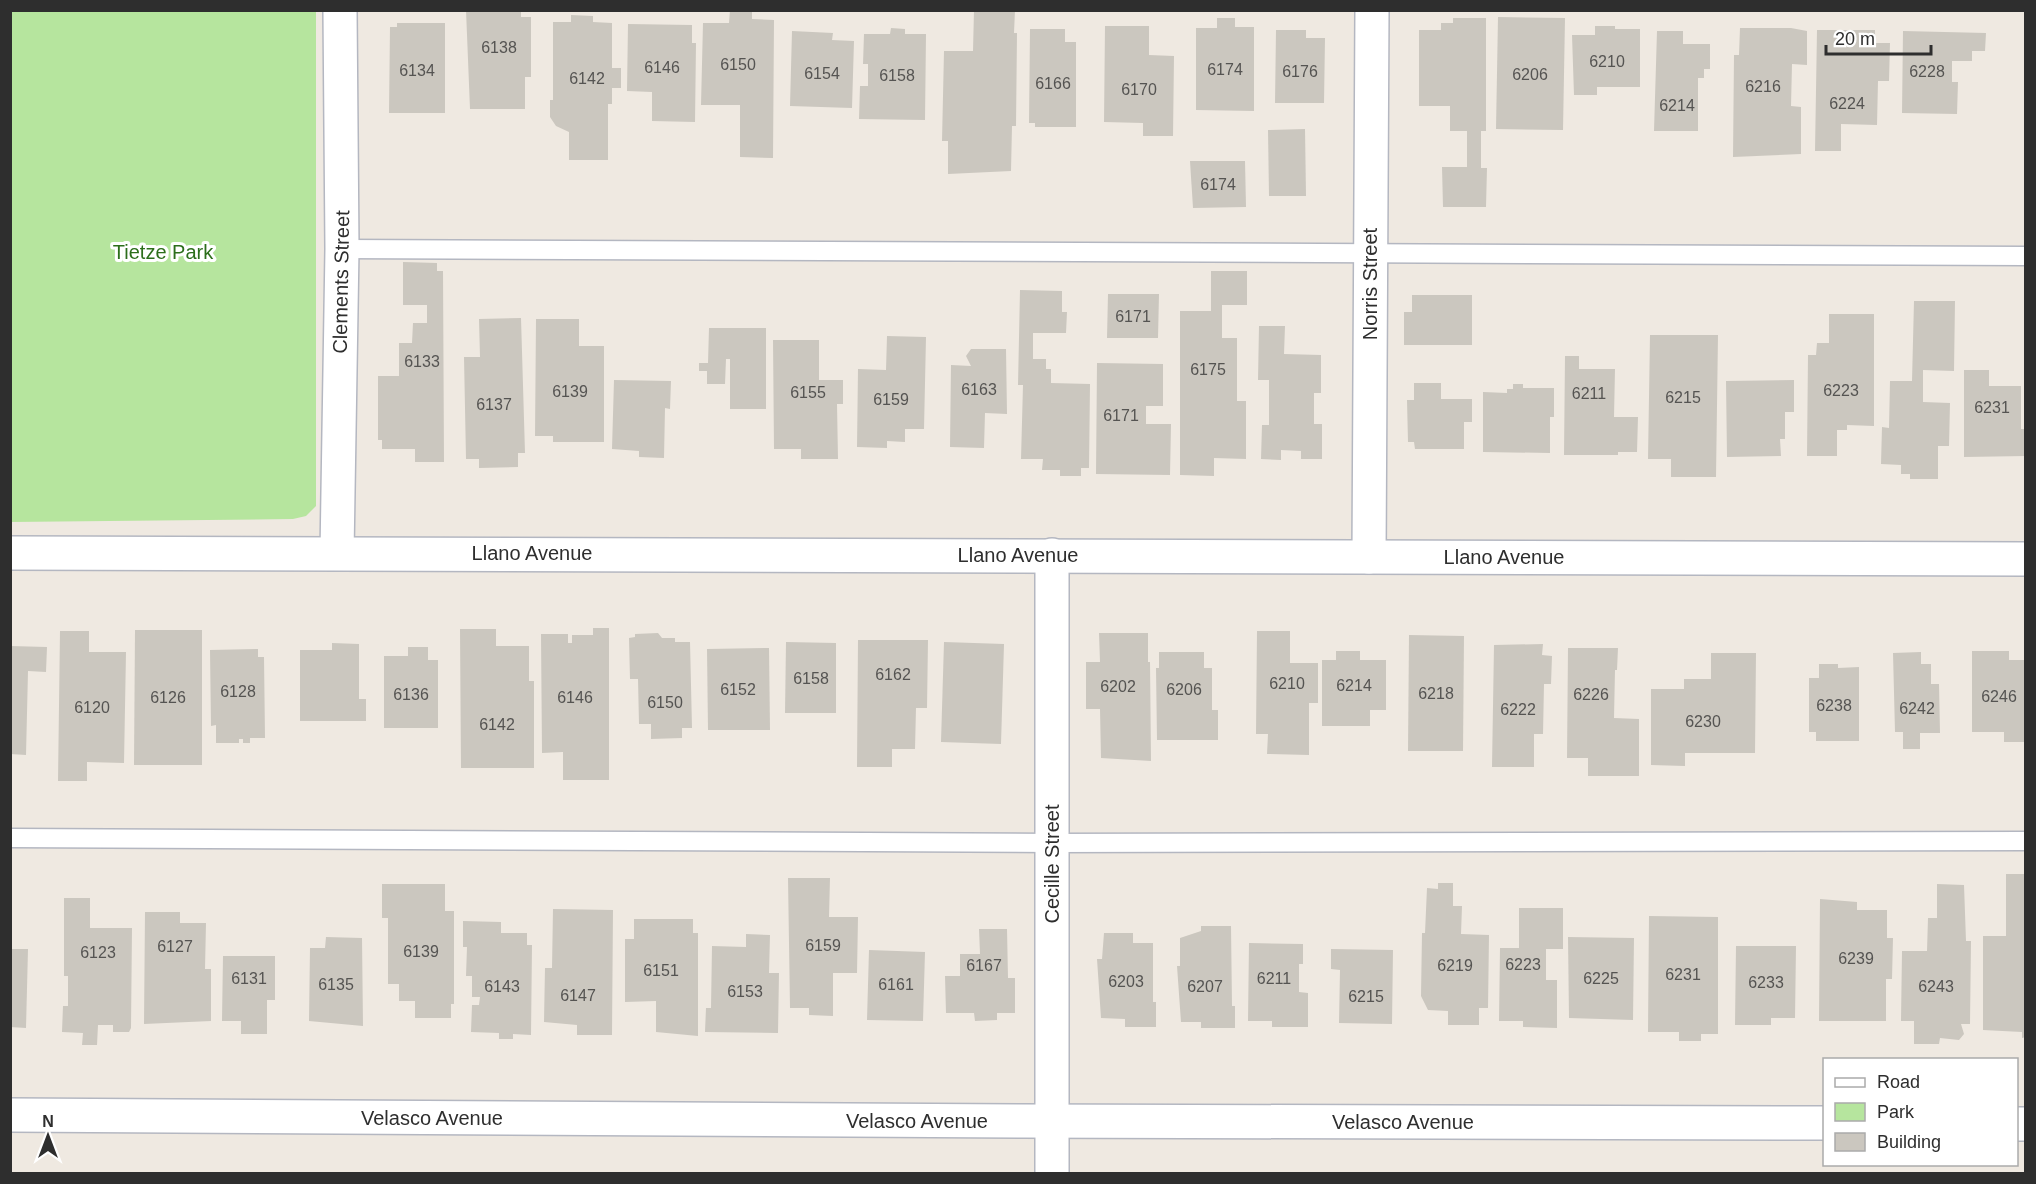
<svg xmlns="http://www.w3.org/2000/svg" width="2036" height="1184" font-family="Arial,sans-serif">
  <rect width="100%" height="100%" fill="#efe9e1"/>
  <polygon fill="#b6e59e" points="10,11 316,11 316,506 306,516 293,519 11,522"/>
  <g fill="#cbc7bf">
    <polygon points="466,10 521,10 521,17 531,17 531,77 525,77 525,109 470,109"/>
    <polygon points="730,10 752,10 752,19 774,20 773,158 740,157 740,105 701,105 703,23 729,23"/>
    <polygon points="974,10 1015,10 1014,33 1017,33 1016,126 1012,126 1011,171 948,174 948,141 942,141 944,51 973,51"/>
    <polygon points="571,15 593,16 593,22 612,23 612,68 621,68 621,88 612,88 612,104 608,104 608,160 569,160 569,132 556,126 550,117 550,100 553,100 553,22 571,22"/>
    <polygon points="1498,17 1565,18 1563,130 1496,129"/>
    <polygon points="1217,18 1235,18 1235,27 1254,27 1254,111 1196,110 1196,28 1217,28"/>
    <polygon points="1453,18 1486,18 1486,131 1481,131 1481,168 1487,168 1486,207 1443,207 1442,167 1467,167 1467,131 1450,131 1450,106 1419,106 1419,30 1441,30 1441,23 1453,23"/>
    <polygon points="397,23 445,23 445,113 389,113 390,27 397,27"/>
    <polygon points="628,24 692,25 692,43 696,43 695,122 652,121 652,92 627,91"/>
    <polygon points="1105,26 1149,26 1149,55 1174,56 1173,136 1143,136 1143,123 1104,122"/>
    <polygon points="1595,26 1615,26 1615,29 1640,29 1640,87 1597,87 1597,95 1574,95 1572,35 1595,35"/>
    <polygon points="891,28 905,29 905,34 926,34 925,120 859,119 860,86 868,86 868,64 863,64 864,34 890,34"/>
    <polygon points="1740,28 1791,28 1807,31 1807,65 1792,64 1791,106 1801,107 1801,154 1733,157 1734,55 1739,55"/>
    <polygon points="1030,29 1065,29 1065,42 1076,42 1076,127 1035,127 1035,123 1029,123"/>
    <polygon points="1276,30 1306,30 1306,38 1325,38 1324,103 1275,103"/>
    <polygon points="1817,30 1875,30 1875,43 1890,43 1889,81 1878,81 1877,125 1841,124 1841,151 1815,151"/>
    <polygon points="792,31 833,33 832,40 854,41 852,108 790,106"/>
    <polygon points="1657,31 1683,31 1683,44 1710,44 1710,69 1704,69 1704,78 1698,78 1698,131 1654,131"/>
    <polygon points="1903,31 1986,33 1985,51 1972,51 1972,61 1952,61 1952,82 1958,82 1957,114 1902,113"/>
    <polygon points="1305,129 1306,196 1269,196 1268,130"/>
    <polygon points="1190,161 1245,161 1246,207 1193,208"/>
    <polygon points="403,262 437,263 437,271 443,271 444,462 415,462 415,449 382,449 382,440 378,440 378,376 399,376 399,343 412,343 413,323 427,323 427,305 403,305"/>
    <polygon points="1211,271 1247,271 1247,305 1222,305 1222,338 1237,338 1237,401 1246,401 1246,459 1214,458 1214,476 1180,475 1180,311 1211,311"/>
    <polygon points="1020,290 1062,291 1062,312 1067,312 1066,333 1033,333 1033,359 1046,359 1046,369 1051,369 1051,383 1090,384 1089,468 1081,468 1081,476 1060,476 1060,470 1042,470 1043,459 1021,459 1023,385 1018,385"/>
    <polygon points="1108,294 1159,294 1158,338 1107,338"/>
    <polygon points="1412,295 1472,295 1472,345 1404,345 1404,312 1412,312"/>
    <polygon points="1914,301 1955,301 1954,371 1923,370 1923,402 1950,403 1949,446 1938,446 1938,479 1910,479 1910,474 1901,474 1901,465 1881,464 1882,427 1889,428 1890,381 1912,381"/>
    <polygon points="1829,314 1874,314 1874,426 1847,425 1847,430 1837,430 1837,456 1807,456 1808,355 1816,355 1817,343 1829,343"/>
    <polygon points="521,318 525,453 518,453 518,467 479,468 479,459 466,459 464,357 480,357 479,319"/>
    <polygon points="536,319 579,319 579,346 604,346 604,442 553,442 553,436 535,436"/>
    <polygon points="1259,326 1285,326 1284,354 1321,355 1321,393 1314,393 1314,424 1322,424 1322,459 1301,459 1301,451 1281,450 1281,460 1261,459 1262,425 1269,425 1269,380 1258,380"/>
    <polygon points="709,328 766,328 766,409 730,409 730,359 726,359 725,384 707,384 707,371 699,371 699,363 708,363"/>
    <polygon points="1650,335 1718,335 1716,477 1671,477 1671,459 1648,459"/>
    <polygon points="887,336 926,337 924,429 905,429 905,442 887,441 887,448 857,447 858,369 886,370"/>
    <polygon points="773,340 819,340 819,380 843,380 843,404 837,404 838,459 801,459 801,449 774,449"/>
    <polygon points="971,349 1006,349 1007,414 985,413 984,448 950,447 951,365 971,366 966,356"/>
    <polygon points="1565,356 1579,356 1579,369 1615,369 1614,417 1638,417 1637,452 1618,452 1618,455 1564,455"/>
    <polygon points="1097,363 1163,364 1163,406 1146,406 1146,424 1171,424 1170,475 1096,474"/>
    <polygon points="1964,370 1989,370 1989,386 2021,386 2021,429 2026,429 2026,456 1964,457"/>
    <polygon points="614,380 671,381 670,409 665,408 664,458 639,457 639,451 612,449"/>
    <polygon points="1794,380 1794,412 1785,412 1785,439 1780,439 1781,456 1727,457 1726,381"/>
    <polygon points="1414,383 1441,383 1441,399 1472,399 1472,422 1464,422 1464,449 1415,449 1414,442 1408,442 1407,400 1414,400"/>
    <polygon points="1513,384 1523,384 1523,388 1554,388 1554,417 1550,417 1550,453 1483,452 1483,392 1507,393 1507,389 1513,389"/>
    <polygon points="593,628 609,628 609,780 563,780 563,752 542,753 541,634 568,634 568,643 572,643 572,635 593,635"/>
    <polygon points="460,629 496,629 496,646 529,646 529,681 534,681 534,768 461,768"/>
    <polygon points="135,630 202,630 202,765 134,765"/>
    <polygon points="60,631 89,631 89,652 126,652 124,763 87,762 87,781 58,781"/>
    <polygon points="1257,631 1290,631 1290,663 1318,663 1318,703 1309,703 1309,755 1267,754 1268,734 1256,734"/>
    <polygon points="658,633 662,638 675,638 675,642 690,642 692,728 682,728 682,738 651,739 651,724 639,724 638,679 630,679 629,638 635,637 635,634"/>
    <polygon points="1099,633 1148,633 1148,662 1150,662 1151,761 1101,758 1100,709 1086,709 1086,662 1100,662"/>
    <polygon points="1409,635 1464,636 1463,751 1408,751"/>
    <polygon points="858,640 928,640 927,708 916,708 915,749 892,749 892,767 857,767"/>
    <polygon points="786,642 836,643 836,713 785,713"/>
    <polygon points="944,642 1004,644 1001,744 941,742"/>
    <polygon points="332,643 359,644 359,699 366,699 366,721 300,721 300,650 332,650"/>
    <polygon points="1543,644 1542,655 1552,656 1551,684 1544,684 1543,734 1534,734 1534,767 1492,767 1494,645"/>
    <polygon points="10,646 47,647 46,672 28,671 26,755 10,754"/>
    <polygon points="408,647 428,647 428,660 438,660 438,728 384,728 384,656 408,656"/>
    <polygon points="769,648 770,730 708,730 707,649"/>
    <polygon points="1568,648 1618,648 1617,670 1615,670 1614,718 1639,719 1639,776 1588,776 1588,758 1567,758"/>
    <polygon points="258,649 258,657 264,657 265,738 250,738 250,743 243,743 243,739 239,739 239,743 216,743 216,725 211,726 210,650"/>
    <polygon points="1336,651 1360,651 1360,660 1386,660 1386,710 1370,710 1370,726 1322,726 1322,660 1336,660"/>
    <polygon points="1972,651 2009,651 2009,660 2026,660 2026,742 2004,742 2004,732 1972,732"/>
    <polygon points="1159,652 1204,652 1204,668 1212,668 1212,710 1218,710 1218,740 1157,740 1156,668 1159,668"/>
    <polygon points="1921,652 1921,664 1931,664 1931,684 1939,684 1940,733 1920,733 1920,749 1903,749 1903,732 1895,732 1893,653"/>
    <polygon points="1711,653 1756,653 1755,753 1685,753 1685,766 1651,765 1651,689 1684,689 1684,679 1711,679"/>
    <polygon points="1819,664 1838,664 1838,668 1859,667 1859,741 1816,741 1816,732 1809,732 1809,678 1819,678"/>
    <polygon points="2006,874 2026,874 2026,1037 2022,1038 2022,1032 1983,1030 1983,936 2006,936"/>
    <polygon points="788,878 830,878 829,917 858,917 857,973 833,973 833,1016 809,1015 809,1008 790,1008"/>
    <polygon points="1438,883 1453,883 1453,906 1462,906 1461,934 1489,935 1488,1008 1479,1008 1479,1025 1448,1025 1448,1011 1428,1010 1421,996 1422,933 1425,933 1427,888 1438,889"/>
    <polygon points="382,884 445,884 445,911 454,911 454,1004 451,1004 451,1018 415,1018 415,1001 399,1001 399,984 388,984 388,918 382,918"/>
    <polygon points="1937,884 1964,885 1966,941 1971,941 1970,1024 1961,1024 1964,1034 1959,1040 1940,1038 1939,1044 1914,1044 1914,1021 1901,1021 1902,951 1927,951 1928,918 1937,918"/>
    <polygon points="64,898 90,898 90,928 132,928 131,1028 129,1032 113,1032 113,1025 98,1025 97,1045 82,1045 83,1033 62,1032 63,1006 68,1006 68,976 64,976"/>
    <polygon points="1820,899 1857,902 1857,910 1887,910 1887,938 1893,938 1892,979 1886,979 1886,1021 1819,1021"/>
    <polygon points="1519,908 1563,908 1563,949 1546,949 1546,980 1557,980 1557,1028 1523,1027 1523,1021 1499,1021 1500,948 1519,948"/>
    <polygon points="553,909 613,910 612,1035 577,1035 577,1025 544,1022 545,968 552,968"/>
    <polygon points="145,912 180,912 180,923 206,923 205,969 211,969 211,1021 144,1024"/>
    <polygon points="1649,916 1718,917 1718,1034 1701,1034 1701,1041 1679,1041 1679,1032 1648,1032"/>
    <polygon points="634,919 693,919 693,933 698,933 698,1036 656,1032 656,1001 625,1002 625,939 634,939"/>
    <polygon points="463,921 501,922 501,933 527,933 527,945 532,945 531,1035 513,1034 513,1039 499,1039 499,1033 471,1032 472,1005 479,1005 480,997 472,997 472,976 466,976 467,947 463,947"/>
    <polygon points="1201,926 1231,926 1232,1006 1235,1006 1235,1028 1201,1028 1201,1022 1181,1022 1177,966 1180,966 1180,938 1201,931"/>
    <polygon points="979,929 1007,929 1008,978 1015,978 1015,1013 997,1013 997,1020 975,1021 974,1013 946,1013 945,976 960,976 960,954 980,954"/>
    <polygon points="1104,933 1133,933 1133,943 1153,943 1153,1002 1156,1002 1156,1027 1125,1027 1125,1019 1101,1018 1097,959 1102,959"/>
    <polygon points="746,934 770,935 769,973 779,973 778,1033 705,1032 706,1008 711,1008 712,946 746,947"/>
    <polygon points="326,937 362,938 363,1026 309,1021 310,948 325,948"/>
    <polygon points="1568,937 1634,938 1633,1020 1569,1018"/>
    <polygon points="1249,943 1303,944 1303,964 1299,964 1299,992 1308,993 1308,1027 1272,1027 1272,1021 1248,1021"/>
    <polygon points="1736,946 1796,946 1795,1018 1771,1018 1771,1025 1735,1025"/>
    <polygon points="10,949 28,949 26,1028 10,1027"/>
    <polygon points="1331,949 1393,950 1392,1024 1339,1023 1340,970 1331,969"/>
    <polygon points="869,950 925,952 923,1021 867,1020"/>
    <polygon points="223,956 275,956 275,1000 267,1000 267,1034 241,1034 241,1021 222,1021"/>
  </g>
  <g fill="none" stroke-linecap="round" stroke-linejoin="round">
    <g stroke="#b4b7c1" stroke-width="21">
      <g id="service">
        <polyline points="342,249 2026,256"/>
        <polyline points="10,838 1052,843 2026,841"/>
      </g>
    </g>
    <g stroke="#b4b7c1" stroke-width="36">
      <g id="minor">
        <polyline points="10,553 2026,559"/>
        <polyline points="337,553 342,249 340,10"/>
        <polyline points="1052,555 1052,1174"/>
        <polyline points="1369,557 1372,10"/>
        <polyline points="10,1115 1019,1121 1824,1123"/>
        <polyline points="2016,1124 2026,1124"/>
      </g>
    </g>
    <use href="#service" stroke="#fff" stroke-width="18"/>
    <use href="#minor" stroke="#fff" stroke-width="33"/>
  </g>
  <g text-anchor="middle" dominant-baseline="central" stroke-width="6" stroke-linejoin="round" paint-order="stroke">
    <g font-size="16" fill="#555452">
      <text x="499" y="47">6138</text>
      <text x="1607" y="61">6210</text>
      <text x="738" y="64">6150</text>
      <text x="662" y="67">6146</text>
      <text x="1225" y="69">6174</text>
      <text x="417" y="70">6134</text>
      <text x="1300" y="71">6176</text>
      <text x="1927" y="71">6228</text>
      <text x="822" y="73">6154</text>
      <text x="1530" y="74">6206</text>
      <text x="897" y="75">6158</text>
      <text x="587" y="78">6142</text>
      <text x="1053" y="83">6166</text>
      <text x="1763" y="86">6216</text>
      <text x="1139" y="89">6170</text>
      <text x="1847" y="103">6224</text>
      <text x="1677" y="105">6214</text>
      <text x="1218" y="184">6174</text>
      <text x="1133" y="316">6171</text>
      <text x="422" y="361">6133</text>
      <text x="1208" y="369">6175</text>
      <text x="979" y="389">6163</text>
      <text x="1841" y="390">6223</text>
      <text x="570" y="391">6139</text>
      <text x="808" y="392">6155</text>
      <text x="1589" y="393">6211</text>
      <text x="1683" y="397">6215</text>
      <text x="891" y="399">6159</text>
      <text x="494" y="404">6137</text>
      <text x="1992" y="407">6231</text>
      <text x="1121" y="415">6171</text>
      <text x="893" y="674">6162</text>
      <text x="811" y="678">6158</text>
      <text x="1287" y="683">6210</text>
      <text x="1354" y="685">6214</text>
      <text x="1118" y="686">6202</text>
      <text x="738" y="689">6152</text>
      <text x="1184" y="689">6206</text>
      <text x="238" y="691">6128</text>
      <text x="1436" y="693">6218</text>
      <text x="411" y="694">6136</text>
      <text x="1591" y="694">6226</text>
      <text x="1999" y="696">6246</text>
      <text x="168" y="697">6126</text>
      <text x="575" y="697">6146</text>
      <text x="665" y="702">6150</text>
      <text x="1834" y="705">6238</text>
      <text x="92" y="707">6120</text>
      <text x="1917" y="708">6242</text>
      <text x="1518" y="709">6222</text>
      <text x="1703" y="721">6230</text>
      <text x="497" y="724">6142</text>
      <text x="823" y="945">6159</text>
      <text x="175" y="946">6127</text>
      <text x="421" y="951">6139</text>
      <text x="98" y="952">6123</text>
      <text x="1856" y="958">6239</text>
      <text x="1523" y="964">6223</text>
      <text x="984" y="965">6167</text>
      <text x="1455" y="965">6219</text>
      <text x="661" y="970">6151</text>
      <text x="1683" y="974">6231</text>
      <text x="249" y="978">6131</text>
      <text x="1274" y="978">6211</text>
      <text x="1601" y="978">6225</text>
      <text x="1126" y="981">6203</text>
      <text x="1766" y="982">6233</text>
      <text x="336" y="984">6135</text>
      <text x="896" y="984">6161</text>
      <text x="502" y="986">6143</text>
      <text x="1205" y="986">6207</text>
      <text x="1936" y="986">6243</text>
      <text x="745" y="991">6153</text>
      <text x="578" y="995">6147</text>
      <text x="1366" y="996">6215</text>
    </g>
    <g font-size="20" fill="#2c6e1b" stroke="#fff">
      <text x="163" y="252">Tietze Park</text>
    </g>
    <g font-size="20" fill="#2e2e2e" stroke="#fff">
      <text transform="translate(341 282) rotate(-89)">Clements Street</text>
      <text transform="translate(1370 284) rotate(-90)">Norris Street</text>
      <text x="532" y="553">Llano Avenue</text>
      <text x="1018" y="555">Llano Avenue</text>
      <text x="1504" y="557">Llano Avenue</text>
      <text transform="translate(1052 864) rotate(-90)">Cecille Street</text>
      <text x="432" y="1118">Velasco Avenue</text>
      <text x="917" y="1121">Velasco Avenue</text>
      <text x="1403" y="1122">Velasco Avenue</text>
    </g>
  </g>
  <rect width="2036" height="1184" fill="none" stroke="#2e2e2e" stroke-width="24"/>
  <rect x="1823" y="1058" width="195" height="108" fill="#ffffff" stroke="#ababab" stroke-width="1.5"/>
  <rect x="1835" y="1078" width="30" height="9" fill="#ffffff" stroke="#ababab" stroke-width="1.5"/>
  <text x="1877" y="1088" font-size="18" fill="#2e2e2e">Road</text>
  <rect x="1835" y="1103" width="30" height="18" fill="#b6e59e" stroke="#ababab" stroke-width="1.5"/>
  <text x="1877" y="1118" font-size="18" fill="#2e2e2e">Park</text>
  <rect x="1835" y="1133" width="30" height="18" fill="#cbc7bf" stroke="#ababab" stroke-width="1.5"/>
  <text x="1877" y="1148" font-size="18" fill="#2e2e2e">Building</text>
  <g transform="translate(48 1136)" stroke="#ffffff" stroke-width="4.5" paint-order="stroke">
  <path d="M0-4.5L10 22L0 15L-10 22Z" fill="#2e2e2e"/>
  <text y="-9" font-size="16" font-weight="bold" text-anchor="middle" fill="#2e2e2e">N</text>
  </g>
  <path d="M1826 45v9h105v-9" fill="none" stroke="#2e2e2e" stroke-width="3"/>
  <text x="1835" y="45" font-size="18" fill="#2e2e2e" stroke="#ffffff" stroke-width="4.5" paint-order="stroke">20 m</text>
</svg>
